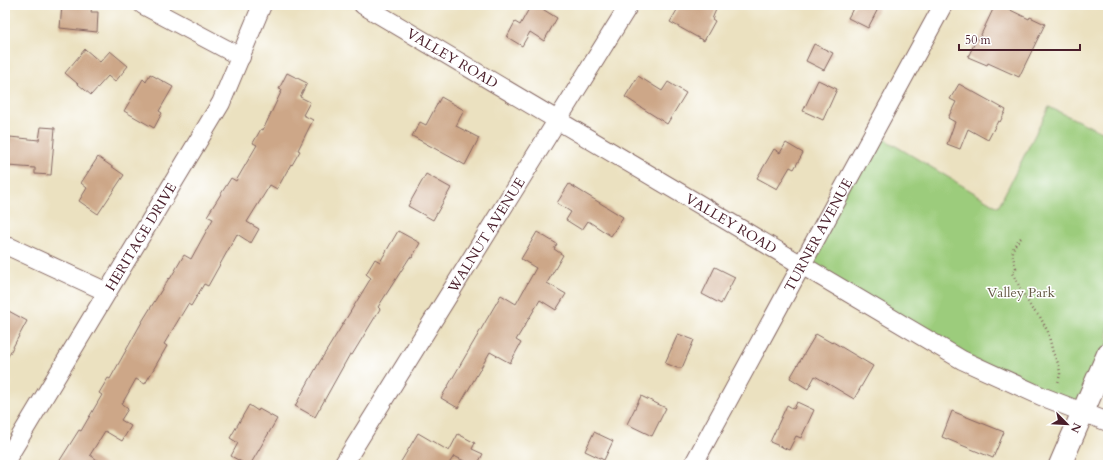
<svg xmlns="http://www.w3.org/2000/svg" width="1113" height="470" font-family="Cardo,serif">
  <rect width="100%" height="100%" fill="#fff"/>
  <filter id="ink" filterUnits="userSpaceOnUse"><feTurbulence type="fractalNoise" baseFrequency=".025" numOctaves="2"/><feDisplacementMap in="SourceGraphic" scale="8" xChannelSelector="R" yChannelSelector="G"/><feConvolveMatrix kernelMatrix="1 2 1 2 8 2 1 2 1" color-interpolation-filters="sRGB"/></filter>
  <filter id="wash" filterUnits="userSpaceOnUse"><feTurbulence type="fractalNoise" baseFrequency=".012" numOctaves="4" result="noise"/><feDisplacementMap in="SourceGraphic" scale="16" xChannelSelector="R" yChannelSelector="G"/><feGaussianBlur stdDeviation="0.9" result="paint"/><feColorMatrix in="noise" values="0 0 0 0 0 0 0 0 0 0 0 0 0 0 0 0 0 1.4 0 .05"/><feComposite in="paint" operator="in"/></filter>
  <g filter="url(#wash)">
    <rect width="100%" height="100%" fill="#ebe1c0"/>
    <polygon fill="#9ccc7b" stroke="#737653" points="1049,107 1108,135 1108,354 1083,412 1041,396 802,265 874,133 998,207"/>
    <g id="blocks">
      <g fill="#cda788">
        <polygon points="62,5 92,5 91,12 98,12 97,32 60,28"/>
        <polygon points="531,5 536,5 557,18 544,41 530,32 522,46 507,37 515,22 520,25"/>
        <polygon points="680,5 718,5 712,19 715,21 704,41 670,22"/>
        <polygon points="855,5 880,5 868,28 848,18"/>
        <polygon points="995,5 1000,5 1029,19 1030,17 1045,24 1019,77 988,63 987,65 968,57 977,38 979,39"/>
        <polygon points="814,44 833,53 824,70 806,61"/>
        <polygon points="85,49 100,62 110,51 128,66 115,82 108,76 91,95 65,73"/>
        <polygon points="287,73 307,83 300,97 310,102 303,115 313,120 298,150 300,151 292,165 291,164 277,189 270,185 247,222 259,229 251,243 237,234 208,286 204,284 191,306 188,304 164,344 167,346 145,384 136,379 122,404 128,409 121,420 131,426 122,441 105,431 90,455 105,465 57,465 79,430 81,431 102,395 99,393 108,378 110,379 143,320 169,278 170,279 184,255 191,259 213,219 207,216 231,178 236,181 257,145 253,143 261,129 263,130 282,90 279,89"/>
        <polygon points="150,74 173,87 159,111 162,113 154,128 124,111 143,79 146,82"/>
        <polygon points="638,76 662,91 668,82 686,93 667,124 625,97"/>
        <polygon points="818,80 837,89 823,120 803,111"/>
        <polygon points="959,84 1006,110 1000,122 998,121 988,140 968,129 960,149 947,144 955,122 948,118 956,102 950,99"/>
        <polygon points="441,97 464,110 456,126 479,138 465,165 412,136 420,122 426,125"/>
        <polygon points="41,127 55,128 51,175 35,174 35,168 8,166 10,137 39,140"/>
        <polygon points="786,143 803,153 794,169 790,167 777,189 757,178 774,149 780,153"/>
        <polygon points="98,157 124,175 98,214 79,201 87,188 81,183"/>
        <polygon points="426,174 451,188 433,220 408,206"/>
        <polygon points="569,184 623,217 611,236 588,221 582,230 566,220 571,212 557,203"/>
        <polygon points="398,231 420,243 412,258 410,257 378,307 380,309 352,355 350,354 315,417 295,406 319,363 371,278 366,274 375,259 380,262"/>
        <polygon points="537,232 557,244 554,249 563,255 547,283 566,294 556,310 540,300 516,340 521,343 510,363 490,352 458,408 441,398 501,295 516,304 536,268 521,259"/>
        <polygon points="715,267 735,277 721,304 702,294"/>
        <polygon points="5,309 27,321 5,362"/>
        <polygon points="678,334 694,340 682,368 677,368 665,363"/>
        <polygon points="816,334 832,343 833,342 873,366 854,399 815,376 808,389 790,378"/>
        <polygon points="641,396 666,408 652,436 627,424"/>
        <polygon points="797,402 814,410 801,438 796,436 789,450 770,442 787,405 794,409"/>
        <polygon points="249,405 258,411 259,409 277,419 250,465 247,465 231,456 238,443 230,438"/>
        <polygon points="952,411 1004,432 993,458 942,437"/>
        <polygon points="594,432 613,441 604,460 585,451"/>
        <polygon points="418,433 449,451 458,434 475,443 472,449 483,454 477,465 472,465 454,456 448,465 399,465"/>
      </g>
    </g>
  </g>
  <g filter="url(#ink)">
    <use href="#blocks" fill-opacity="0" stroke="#82635f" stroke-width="1"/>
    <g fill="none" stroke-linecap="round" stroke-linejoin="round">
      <g stroke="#82635f" stroke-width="20">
        <g id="street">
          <polyline points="143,5 241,57"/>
          <path id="s1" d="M363,5L962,360L1041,396L1108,422"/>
          <polyline points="10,247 107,292"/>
          <path id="s2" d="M5,462L221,103L262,5"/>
          <path id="s3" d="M343,465L629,5"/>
          <path id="s4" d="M693,465L943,5"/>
        </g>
      </g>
      <g stroke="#82635f" stroke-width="24">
        <polyline id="secondary" points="1060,465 1108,354"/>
      </g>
      <path stroke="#82635f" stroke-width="2.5" stroke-dasharray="1 3" stroke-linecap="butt" d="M1021,238C1010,248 1012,255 1016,268L1012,273L1032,309L1040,317L1048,332L1053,353L1059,365L1060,374L1058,383"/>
      <use href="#street" stroke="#fff" stroke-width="18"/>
      <use href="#secondary" stroke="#fff" stroke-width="22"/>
    </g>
  </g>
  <g text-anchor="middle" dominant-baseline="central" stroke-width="3" stroke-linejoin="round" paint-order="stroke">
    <g font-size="14" fill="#4a1f2b" stroke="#fff">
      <text stroke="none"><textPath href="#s1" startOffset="104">VALLEY ROAD</textPath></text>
      <text stroke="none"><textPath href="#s1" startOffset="428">VALLEY ROAD</textPath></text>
      <text stroke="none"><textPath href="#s3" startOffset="271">WALNUT AVENUE</textPath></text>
      <text stroke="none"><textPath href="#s4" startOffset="262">TURNER AVENUE</textPath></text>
      <text stroke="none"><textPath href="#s2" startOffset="263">HERITAGE DRIVE</textPath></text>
    </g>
    <g font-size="14" fill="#675c47" stroke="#fff">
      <text x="1021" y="292">Valley Park</text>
    </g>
  </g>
  <rect width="1113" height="470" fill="none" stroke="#fff" stroke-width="20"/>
  <g transform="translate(1067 424) rotate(114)" stroke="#ffffff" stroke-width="3" paint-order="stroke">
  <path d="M0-3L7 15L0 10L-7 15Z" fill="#4a1f2b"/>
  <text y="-6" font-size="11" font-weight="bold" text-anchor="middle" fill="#4a1f2b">N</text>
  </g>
  <path d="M959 44v6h121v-6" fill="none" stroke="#4a1f2b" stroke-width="2"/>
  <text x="965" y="44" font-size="12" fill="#4a1f2b" stroke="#ffffff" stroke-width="3" paint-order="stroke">50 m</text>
</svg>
